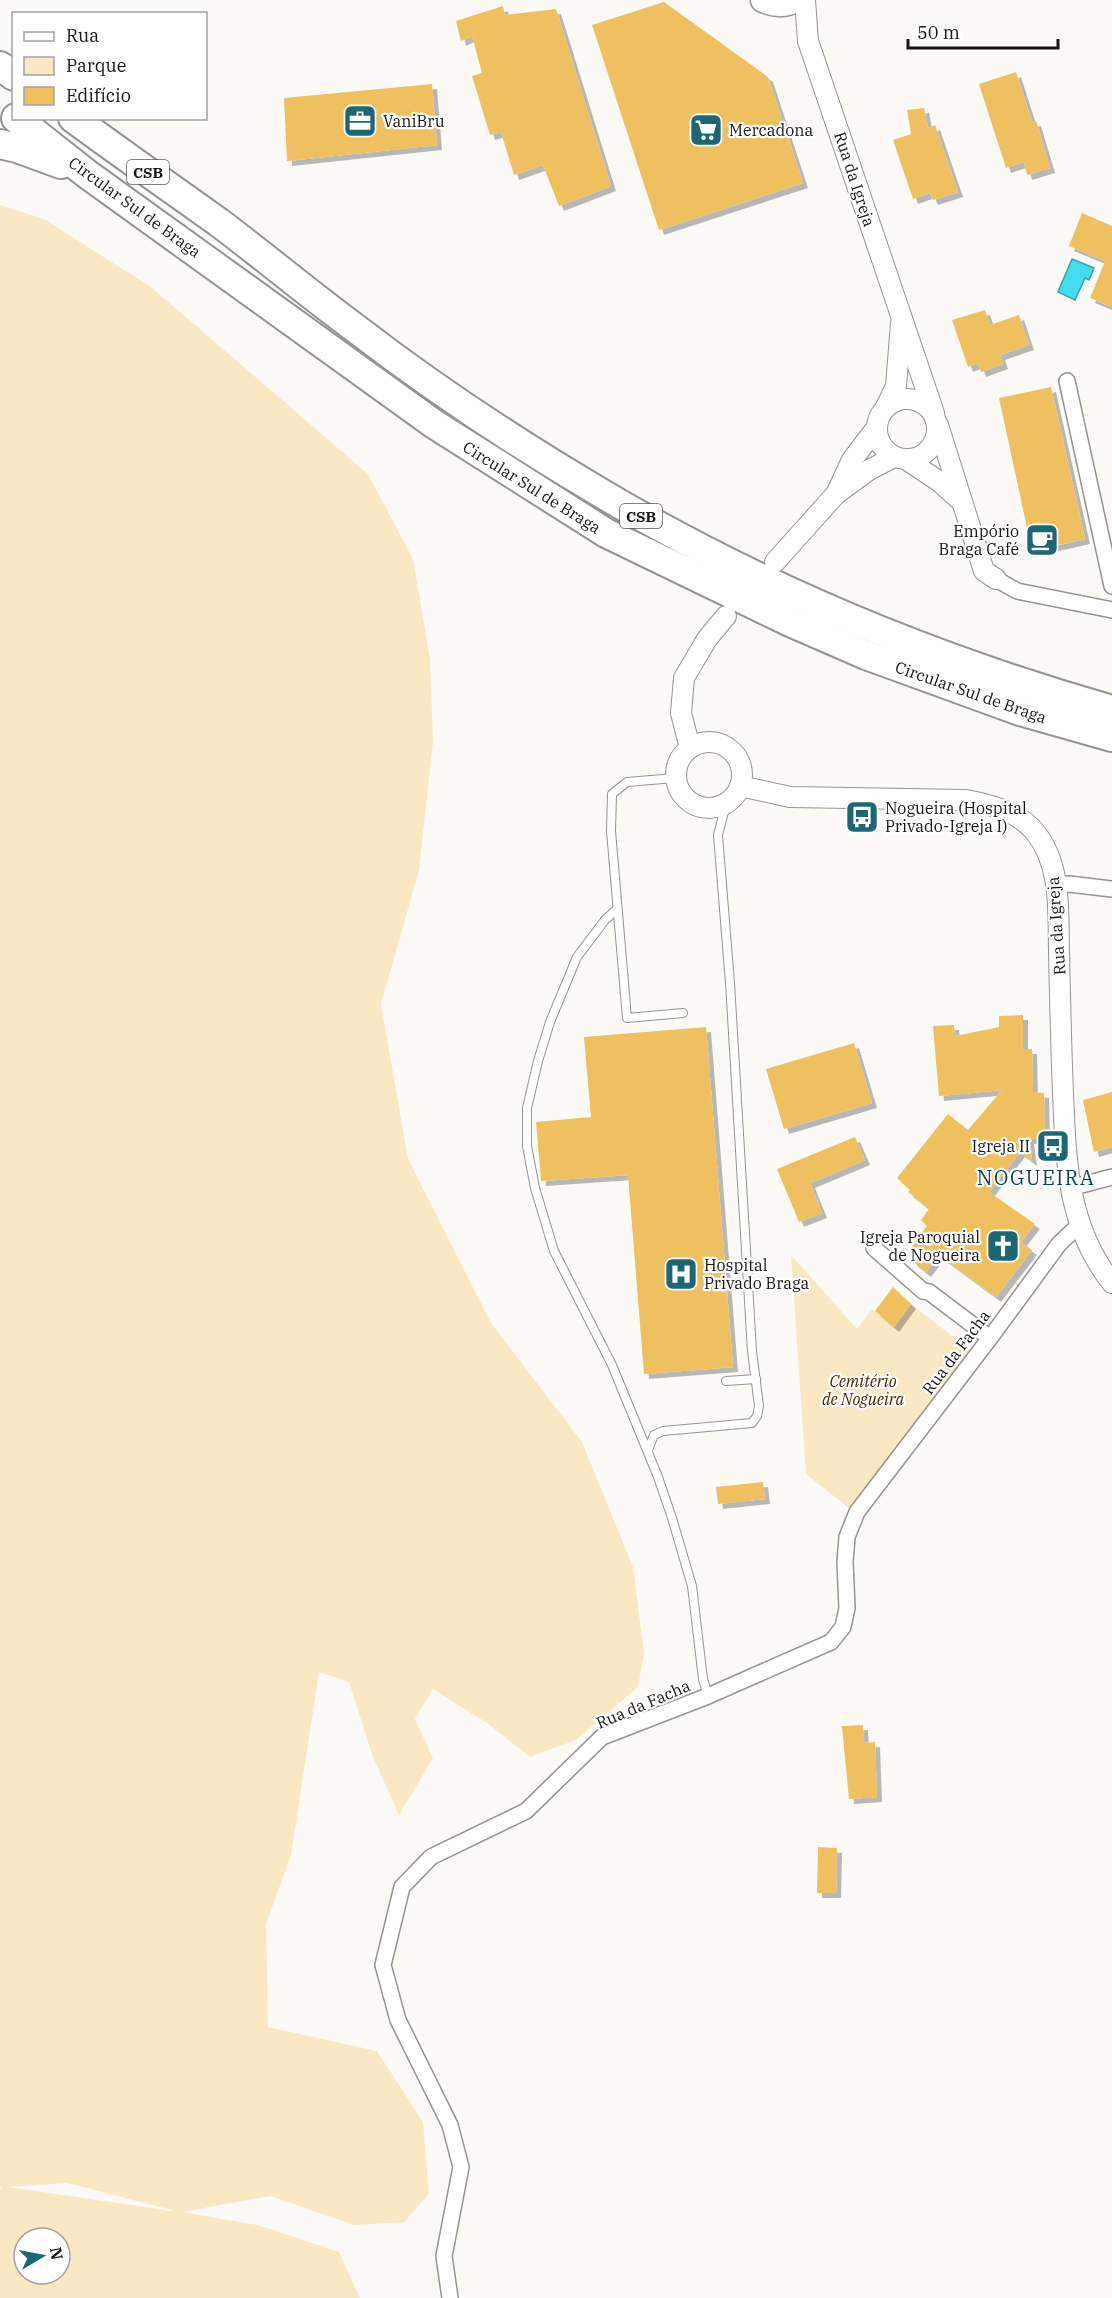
<svg xmlns="http://www.w3.org/2000/svg" width="1112" height="2298" font-family="'IBM Plex Serif',serif">
  <defs>
    <filter id="shadow"><feDropShadow dx="5" dy="5" stdDeviation="0" flood-color="#0004"/></filter>
  </defs>
  <rect width="100%" height="100%" fill="#fcfaf7"/>
  <g fill="#fae8c5" fill-rule="evenodd">
    <path d="M0,205L46,220L152,288L368,474L413,559L430,659L433,741L419,870L381,1004L408,1159L491,1323L582,1442L633,1567L644,1653L638,1687L576,1740L530,1757L487,1723L433,1689L415,1719L433,1758L399,1815L373,1757L349,1682L319,1672L291,1855L266,1924L268,2027L377,2051L423,2122L429,2194L404,2222L354,2225L270,2196L182,2212L258,2225L339,2252L360,2298H0V2189L2,2187H0ZM67,2183L172,2210L173,2211L8,2187ZM24,2238H60V2274H24Z"/>
    <polygon points="791,1255 857,1329 872,1309 894,1327 911,1304 973,1352 849,1508 806,1474"/>
  </g>
  <polygon fill="#43ddf2" stroke="#36a1b0" stroke-width="1.5" points="1072,259 1094,268 1089,280 1085,278 1075,300 1058,292"/>
  <g fill="#eec05e" filter="url(#shadow)">
    <polygon points="664,2 768,77 803,183 659,230 592,25"/>
    <polygon points="503,6 505,15 556,9 611,186 559,206 543,165 514,175 501,132 490,135 472,76 482,73 472,36 461,41 456,21"/>
    <polygon points="1016,72 1032,122 1036,121 1050,168 1027,175 1024,162 1006,168 979,84"/>
    <polygon points="432,84 437,145 287,161 284,98"/>
    <polygon points="924,108 928,128 935,125 958,192 933,200 930,193 913,199 893,140 911,134 907,110"/>
    <polygon points="1082,213 1112,226 1112,307 1090,298 1105,261 1069,246"/>
    <polygon points="985,310 990,325 1019,315 1029,345 1000,355 1003,364 981,372 978,363 968,367 952,320"/>
    <polygon points="1051,387 1085,539 1032,551 999,398"/>
    <polygon points="1023,1015 1023,1049 1032,1049 1033,1092 1044,1093 1045,1138 1029,1139 1032,1161 1020,1152 989,1192 1035,1224 1021,1242 1032,1250 996,1297 939,1255 926,1272 912,1261 917,1254 909,1250 927,1226 921,1220 929,1209 908,1192 910,1190 897,1178 948,1114 968,1130 1002,1090 939,1096 933,1026 954,1025 955,1036 999,1027 999,1016"/>
    <polygon points="706,1027 733,1367 644,1374 628,1175 541,1181 536,1122 591,1117 584,1037"/>
    <polygon points="854,1043 872,1103 784,1129 766,1069"/>
    <polygon points="1112,1092 1112,1147 1094,1152 1083,1100"/>
    <polygon points="855,1137 865,1160 810,1183 822,1213 799,1222 777,1169"/>
    <polygon points="893,1287 911,1304 894,1327 875,1311"/>
    <polygon points="763,1482 765,1499 718,1504 716,1487"/>
    <polygon points="863,1725 864,1743 875,1742 877,1797 849,1799 842,1726"/>
    <polygon points="818,1847 837,1848 836,1893 817,1893"/>
  </g>
  <g fill="none" stroke-linecap="round" stroke-linejoin="round">
    <g stroke="#959491" stroke-width="10">
      <g id="service">
        <polyline points="675,778 627,782 612,794 611,831 627,1018 683,1013"/>
        <polyline points="616,910 605,920 577,957 550,1022 538,1061 527,1108 527,1146 535,1188 554,1251 612,1365 658,1477 672,1518 692,1586 703,1679 708,1696"/>
        <polyline points="726,1381 756,1379"/>
        <polyline points="648,1450 654,1435 663,1431 752,1423 757,1416 759,1406 752,1351 730,983 718,835 726,804"/>
      </g>
    </g>
    <g stroke="#959491" stroke-width="18">
      <g id="minor">
        <polyline points="1067,381 1112,586"/>
        <polyline points="996,579 1017,591 1112,610"/>
        <polyline points="1056,885 1069,884 1112,889"/>
        <polyline points="1070,1188 1112,1177"/>
        <polyline points="874,1248 923,1291 929,1292 990,1338"/>
        <polyline points="450,2298 444,2256 461,2167 450,2125 398,2020 383,1965 402,1887 431,1857 526,1811 602,1737 708,1696 831,1642 843,1627 847,1608 845,1562 847,1537 857,1512 990,1338 1059,1244 1080,1224"/>
      </g>
    </g>
    <g stroke="#959491" stroke-width="22">
      <g id="tertiary">
        <polyline points="805,0 808,41 934,413"/>
        <circle cx="907" cy="429" r="30"/>
        <polyline points="886,407 896,386 901,323"/>
        <polyline points="938,425 984,571 996,579"/>
        <polyline points="907,460 940,482 961,501"/>
        <polyline points="837,492 852,460 877,427"/>
        <polyline points="775,562 836,494 869,470 894,457"/>
        <circle cx="709" cy="775" r="33"/>
        <polyline points="690,748 681,713 684,678 707,639 726,616"/>
        <path d="M740,786L790,797L966,800C990,804 1019,812 1035,832C1062,865 1058,912 1059,951C1060,998 1061,1045 1063,1093C1066,1161 1067,1226 1112,1283"/>
      </g>
    </g>
    <g stroke="#959491" stroke-width="27">
      <path id="primary" d="M763,0C775,5 784,6 796,0"/>
    </g>
    <g stroke="#959491" stroke-width="32">
      <g id="motorway">
        <polyline points="0,66 14,76"/>
        <polyline points="16,118 87,174 434,424 606,533 790,622 866,655 1020,711 1112,737"/>
        <path d="M73,118C122,154 172,189 221,224C266,258 309,294 355,328C433,388 516,443 601,493C761,588 933,659 1112,710"/>
        <polyline points="0,144 17,148 61,164"/>
      </g>
    </g>
    <use href="#service" stroke="#fff" stroke-width="8"/>
    <use href="#minor" stroke="#fff" stroke-width="15"/>
    <use href="#tertiary" stroke="#fff" stroke-width="20"/>
    <use href="#primary" stroke="#fff" stroke-width="24"/>
    <use href="#motorway" stroke="#fff" stroke-width="28"/>
  </g>
  <defs>
    <g id="office-square" transform="scale(1.725)"><rect x="-9" y="-9" width="18" height="18" rx="4" fill="#1c6772" stroke="#fff"/><path d="M-6-3h4V-5.5h4V-3h4V5H-6ZM-1-4.5V-3h2v-1.5ZM-6 0V1H6V0Z" fill="#fff"/></g>
    <g id="supermarket-square" transform="scale(1.725)"><rect x="-9" y="-9" width="18" height="18" rx="4" fill="#1c6772" stroke="#fff"/><path d="M-6-5.5h2.5l.6 2H6L4.5 2H-2.5L-4.4-4H-6ZM-1.5 3.2a1.3 1.3 0 1 0 .1 0ZM3 3.2a1.3 1.3 0 1 0 .1 0Z" fill="#fff"/></g>
    <g id="cafe-square" transform="scale(1.725)"><rect x="-9" y="-9" width="18" height="18" rx="4" fill="#1c6772" stroke="#fff"/><path d="M-5.5-4.5H6V0H3Q3 3.5 0 3.5H-2.5Q-5.5 3.5-5.5 0ZM3-3.2v2h1.7v-2ZM-6 4.5H4V6H-6Z" fill="#fff"/></g>
    <g id="bus-square" transform="scale(1.725)"><rect x="-9" y="-9" width="18" height="18" rx="4" fill="#1c6772" stroke="#fff"/><path d="M-5-6H5V4H4V6H2V4H-2V6H-4V4H-5ZM-3.5-4V0h7V-4ZM-3.5 1.2v1.5H-2V1.2ZM2 1.2v1.5H3.5V1.2Z" fill="#fff"/></g>
    <g id="church-square" transform="scale(1.725)"><rect x="-9" y="-9" width="18" height="18" rx="4" fill="#1c6772" stroke="#fff"/><path d="M-1.2-6h2.4v3.5h3.3v2.4h-3.3V6h-2.4V-.1h-3.3v-2.4h3.3Z" fill="#fff"/></g>
    <g id="hospital-square" transform="scale(1.725)"><rect x="-9" y="-9" width="18" height="18" rx="4" fill="#1c6772" stroke="#fff"/><path d="M-5-5h3v3.5h4V-5h3V5h-3V1.5h-4V5h-3Z" fill="#fff"/></g>
  </defs>
  <g fill-rule="evenodd">
    <use href="#office-square" x="360" y="121"/>
    <use href="#supermarket-square" x="706" y="130"/>
    <use href="#cafe-square" x="1042" y="540"/>
    <use href="#bus-square" x="862" y="817"/>
    <use href="#bus-square" x="1053" y="1146"/>
    <use href="#church-square" x="1003" y="1246"/>
    <use href="#hospital-square" x="681" y="1274"/>
  </g>
  <g text-anchor="middle" dominant-baseline="central" stroke-width="4.5" stroke-linejoin="round" paint-order="stroke">
    <g fill="#fff" stroke="#5d5c5b" stroke-width="1.5">
      <rect x="127" y="160" width="42" height="24" rx="4.5"/>
      <rect x="620" y="504" width="42" height="24" rx="4.5"/>
    </g>
    <g font-size="15" font-weight="bold" fill="#171615">
      <text x="148" y="172">CSB</text>
      <text x="641" y="516">CSB</text>
    </g>
    <g font-size="16" fill="#171615" stroke="#fff" text-anchor="start">
      <text x="383" y="121">VaniBru</text>
      <text x="729" y="130">Mercadona</text>
      <text x="1019" y="531" text-anchor="end">Empório<tspan x="1019" dy="18">Braga Café</tspan></text>
      <text x="885" y="808">Nogueira (Hospital<tspan x="885" dy="18">Privado-Igreja I)</tspan></text>
      <text x="1030" y="1146" text-anchor="end">Igreja II</text>
      <text x="980" y="1237" text-anchor="end">Igreja Paroquial<tspan x="980" dy="18">de Nogueira</tspan></text>
      <text x="704" y="1265">Hospital<tspan x="704" dy="18">Privado Braga</tspan></text>
    </g>
    <g font-size="16" fill="#171615" stroke="#fff">
      <text transform="translate(855 179) rotate(72)">Rua da Igreja</text>
      <text transform="translate(135 207) rotate(36)">Circular Sul de Braga</text>
      <text transform="translate(532 487) rotate(32)">Circular Sul de Braga</text>
      <text transform="translate(971 692) rotate(19)">Circular Sul de Braga</text>
      <text transform="translate(1056 926) rotate(-94)">Rua da Igreja</text>
      <text transform="translate(956 1352) rotate(-53)">Rua da Facha</text>
      <text transform="translate(643 1704) rotate(-23)">Rua da Facha</text>
    </g>
    <g font-size="16" font-style="italic" fill="#402d01" stroke="#fff">
      <text x="863" y="1381">Cemitério<tspan x="863" dy="18">de Nogueira</tspan></text>
    </g>
    <g font-size="20" letter-spacing="1.5" fill="#06474f" stroke="#fff">
      <text x="1036" y="1177">NOGUEIRA</text>
    </g>
  </g>
  <rect x="12" y="12" width="195" height="108" fill="#ffffff" stroke="#a2a2a1" stroke-width="1.5"/>
  <rect x="24" y="32" width="30" height="9" fill="#ffffff" stroke="#a2a2a1" stroke-width="1.5"/>
  <text x="66" y="42" font-size="18" fill="#171615">Rua</text>
  <rect x="24" y="57" width="30" height="18" fill="#fae8c5" stroke="#a2a2a1" stroke-width="1.5"/>
  <text x="66" y="72" font-size="18" fill="#171615">Parque</text>
  <rect x="24" y="87" width="30" height="18" fill="#eec05e" stroke="#a2a2a1" stroke-width="1.5"/>
  <text x="66" y="102" font-size="18" fill="#171615">Edifício</text>
  <g transform="translate(42 2256) rotate(80)"><circle r="28" fill="#ffffff" stroke="#a2a2a1" stroke-width="1.5"/>
  <path d="M0-4.5L10 22L0 15L-10 22Z" fill="#1c6772"/>
  <text y="-9" font-size="16" font-weight="bold" text-anchor="middle" fill="#171615">N</text>
  </g>
  <path d="M908 39v9h150v-9" fill="none" stroke="#171615" stroke-width="3"/>
  <text x="917" y="39" font-size="18" fill="#171615" stroke="#ffffff" stroke-width="4.5" paint-order="stroke">50 m</text>
</svg>
